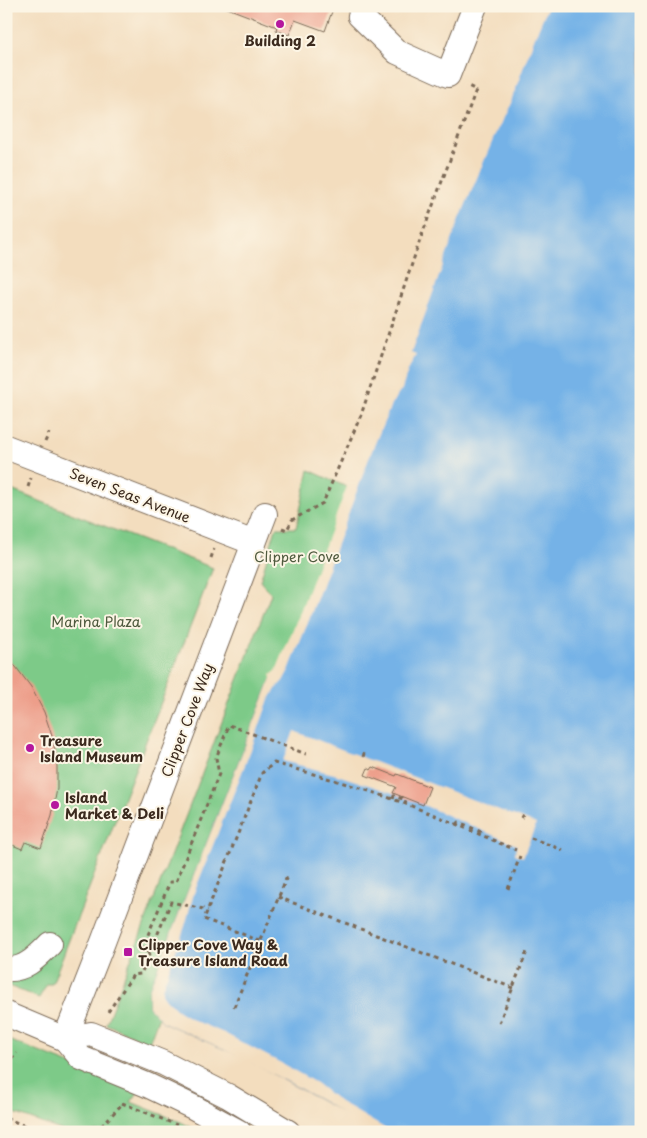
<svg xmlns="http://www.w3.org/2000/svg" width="647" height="1138" font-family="'Playpen Sans',sans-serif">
  <rect width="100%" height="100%" fill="#fcf5e5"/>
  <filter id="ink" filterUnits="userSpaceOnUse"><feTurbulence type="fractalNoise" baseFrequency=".02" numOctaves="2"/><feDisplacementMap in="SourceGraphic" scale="10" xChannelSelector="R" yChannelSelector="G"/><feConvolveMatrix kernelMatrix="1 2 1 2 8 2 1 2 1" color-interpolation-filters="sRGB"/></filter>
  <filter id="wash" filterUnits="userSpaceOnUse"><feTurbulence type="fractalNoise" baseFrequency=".0096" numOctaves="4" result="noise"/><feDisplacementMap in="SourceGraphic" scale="20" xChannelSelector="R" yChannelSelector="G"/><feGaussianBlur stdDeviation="1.12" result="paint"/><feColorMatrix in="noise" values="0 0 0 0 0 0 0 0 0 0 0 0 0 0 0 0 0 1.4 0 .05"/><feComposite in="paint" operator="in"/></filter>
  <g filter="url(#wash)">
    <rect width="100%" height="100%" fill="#f3ddbe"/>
    <g fill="#7dca88" stroke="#5c7a53">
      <polygon points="309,470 351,489 149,1043 106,1024 271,594 260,581 276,528 296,528"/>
      <polygon points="6,488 213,568 52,984 47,984 39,998 6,985"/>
      <polygon points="6,1039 139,1091 131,1102 181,1122 200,1132 66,1132 6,1110"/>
    </g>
    <polygon fill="#74b2e7" stroke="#586e82" points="535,6 641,6 641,1132 378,1132 244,1058 163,1022 149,1007 149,990 271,679 279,673 410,354"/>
    <g fill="#f3ddbe">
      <polygon points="533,6 548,6 534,39 511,101 497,130 461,216 411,353 416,355 408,370 402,389 391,405 371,453 308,622 289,670 283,681 278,686 268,702 252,747 194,893 185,926 162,989 162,995 177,1010 197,1022 224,1033 281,1063 316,1083 340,1102 391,1132 373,1132 324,1102 288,1082 219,1047 163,1022 149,1007 149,990 271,679 271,675 276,671 300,612 370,425 404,351 406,350 409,350 416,332 411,330 411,328 514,51"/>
      <polygon points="294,731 536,824 523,857 515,854 516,845 423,805 393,793 334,774 283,761"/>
    </g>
    <g id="blocks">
      <g fill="#ed9e8a">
        <polygon points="222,6 334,6 325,31 295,20 289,35 276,30 277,27"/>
        <polygon points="6,657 16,667 31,687 44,712 52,736 57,761 57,789 52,815 41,848 25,842 22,849 10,844 8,849 6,848"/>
        <polygon points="373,767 396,776 397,774 430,787 423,805 393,793 396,787 365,775 368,768 371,770"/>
      </g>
    </g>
  </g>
  <g filter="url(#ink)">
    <use href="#blocks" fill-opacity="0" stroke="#7b6956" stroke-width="1"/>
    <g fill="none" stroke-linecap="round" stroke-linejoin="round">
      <g stroke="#7b6956" stroke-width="26">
        <g id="minor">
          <polyline points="364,6 360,16 397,52 448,75 475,6"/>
          <polyline points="6,447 254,543"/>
          <path d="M6,969C25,971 38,956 50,944"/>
          <polyline points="6,1014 65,1039 81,1058 147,1085 195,1108 239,1132"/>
          <polyline points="65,1039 103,942 265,514"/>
          <polyline points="65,1039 91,1034 163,1063 228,1096 288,1132"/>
        </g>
      </g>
      <g stroke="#7b6956" stroke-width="3" stroke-dasharray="4 4" stroke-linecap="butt">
        <polyline points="45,442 49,433"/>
        <polyline points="28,487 31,478"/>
        <polyline points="282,528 287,530 292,520 323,503 361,415 420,240 476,90 466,85"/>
        <polyline points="211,558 214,549"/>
        <polyline points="363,757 365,750"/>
        <polyline points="393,799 394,796 406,800 405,803"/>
        <polyline points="521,818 524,812"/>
        <polyline points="457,825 459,822 481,832 480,835"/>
        <polyline points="531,838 563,850"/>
        <polyline points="508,889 520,856"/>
        <polyline points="278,897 513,988"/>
        <path d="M260,941L204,919L262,773L274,763C324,777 375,791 424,811C455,823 485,837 516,850"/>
        <polyline points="150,952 142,949 170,882 176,882 219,774 216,758 229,725 306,754"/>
        <polyline points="234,1007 288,874"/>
        <polyline points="108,1012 133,975 141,974 171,902 208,910"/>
        <polyline points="499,1023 528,949"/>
        <polyline points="6,1065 17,1053"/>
        <polyline points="122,1103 177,1125"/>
        <polyline points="6,1118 40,1132"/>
        <polyline points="96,1132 123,1103"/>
      </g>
      <use href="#minor" stroke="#fff" stroke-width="24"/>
    </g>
  </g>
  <g fill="#b5179e" stroke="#fcf5e5" stroke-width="2">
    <circle cx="280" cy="24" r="5"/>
    <circle cx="30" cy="748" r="5"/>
    <circle cx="55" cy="805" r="5"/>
    <rect x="123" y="947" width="10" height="10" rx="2.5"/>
  </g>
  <g text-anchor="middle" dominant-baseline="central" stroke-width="4" stroke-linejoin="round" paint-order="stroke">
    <g font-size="14" font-weight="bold" fill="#3b2a1e" stroke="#fcf5e5" text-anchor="start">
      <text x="280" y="40" text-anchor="middle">Building 2</text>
      <text x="40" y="740">Treasure<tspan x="40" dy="16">Island Museum</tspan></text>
      <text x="65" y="797">Island<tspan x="65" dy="16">Market &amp; Deli</tspan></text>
      <text x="138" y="944">Clipper Cove Way &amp;<tspan x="138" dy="16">Treasure Island Road</tspan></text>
    </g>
    <g font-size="14" fill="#3b2a1e" stroke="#fcf5e5">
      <text transform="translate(130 495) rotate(21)">Seven Seas Avenue</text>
      <text transform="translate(187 720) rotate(-69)">Clipper Cove Way</text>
    </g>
    <g font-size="14" fill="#4f5a3e" stroke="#fcf5e5">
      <text x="297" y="556">Clipper Cove</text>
      <text x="96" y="621">Marina Plaza</text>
    </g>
  </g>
  <rect width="647" height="1138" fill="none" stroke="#fcf5e5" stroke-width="25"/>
</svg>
